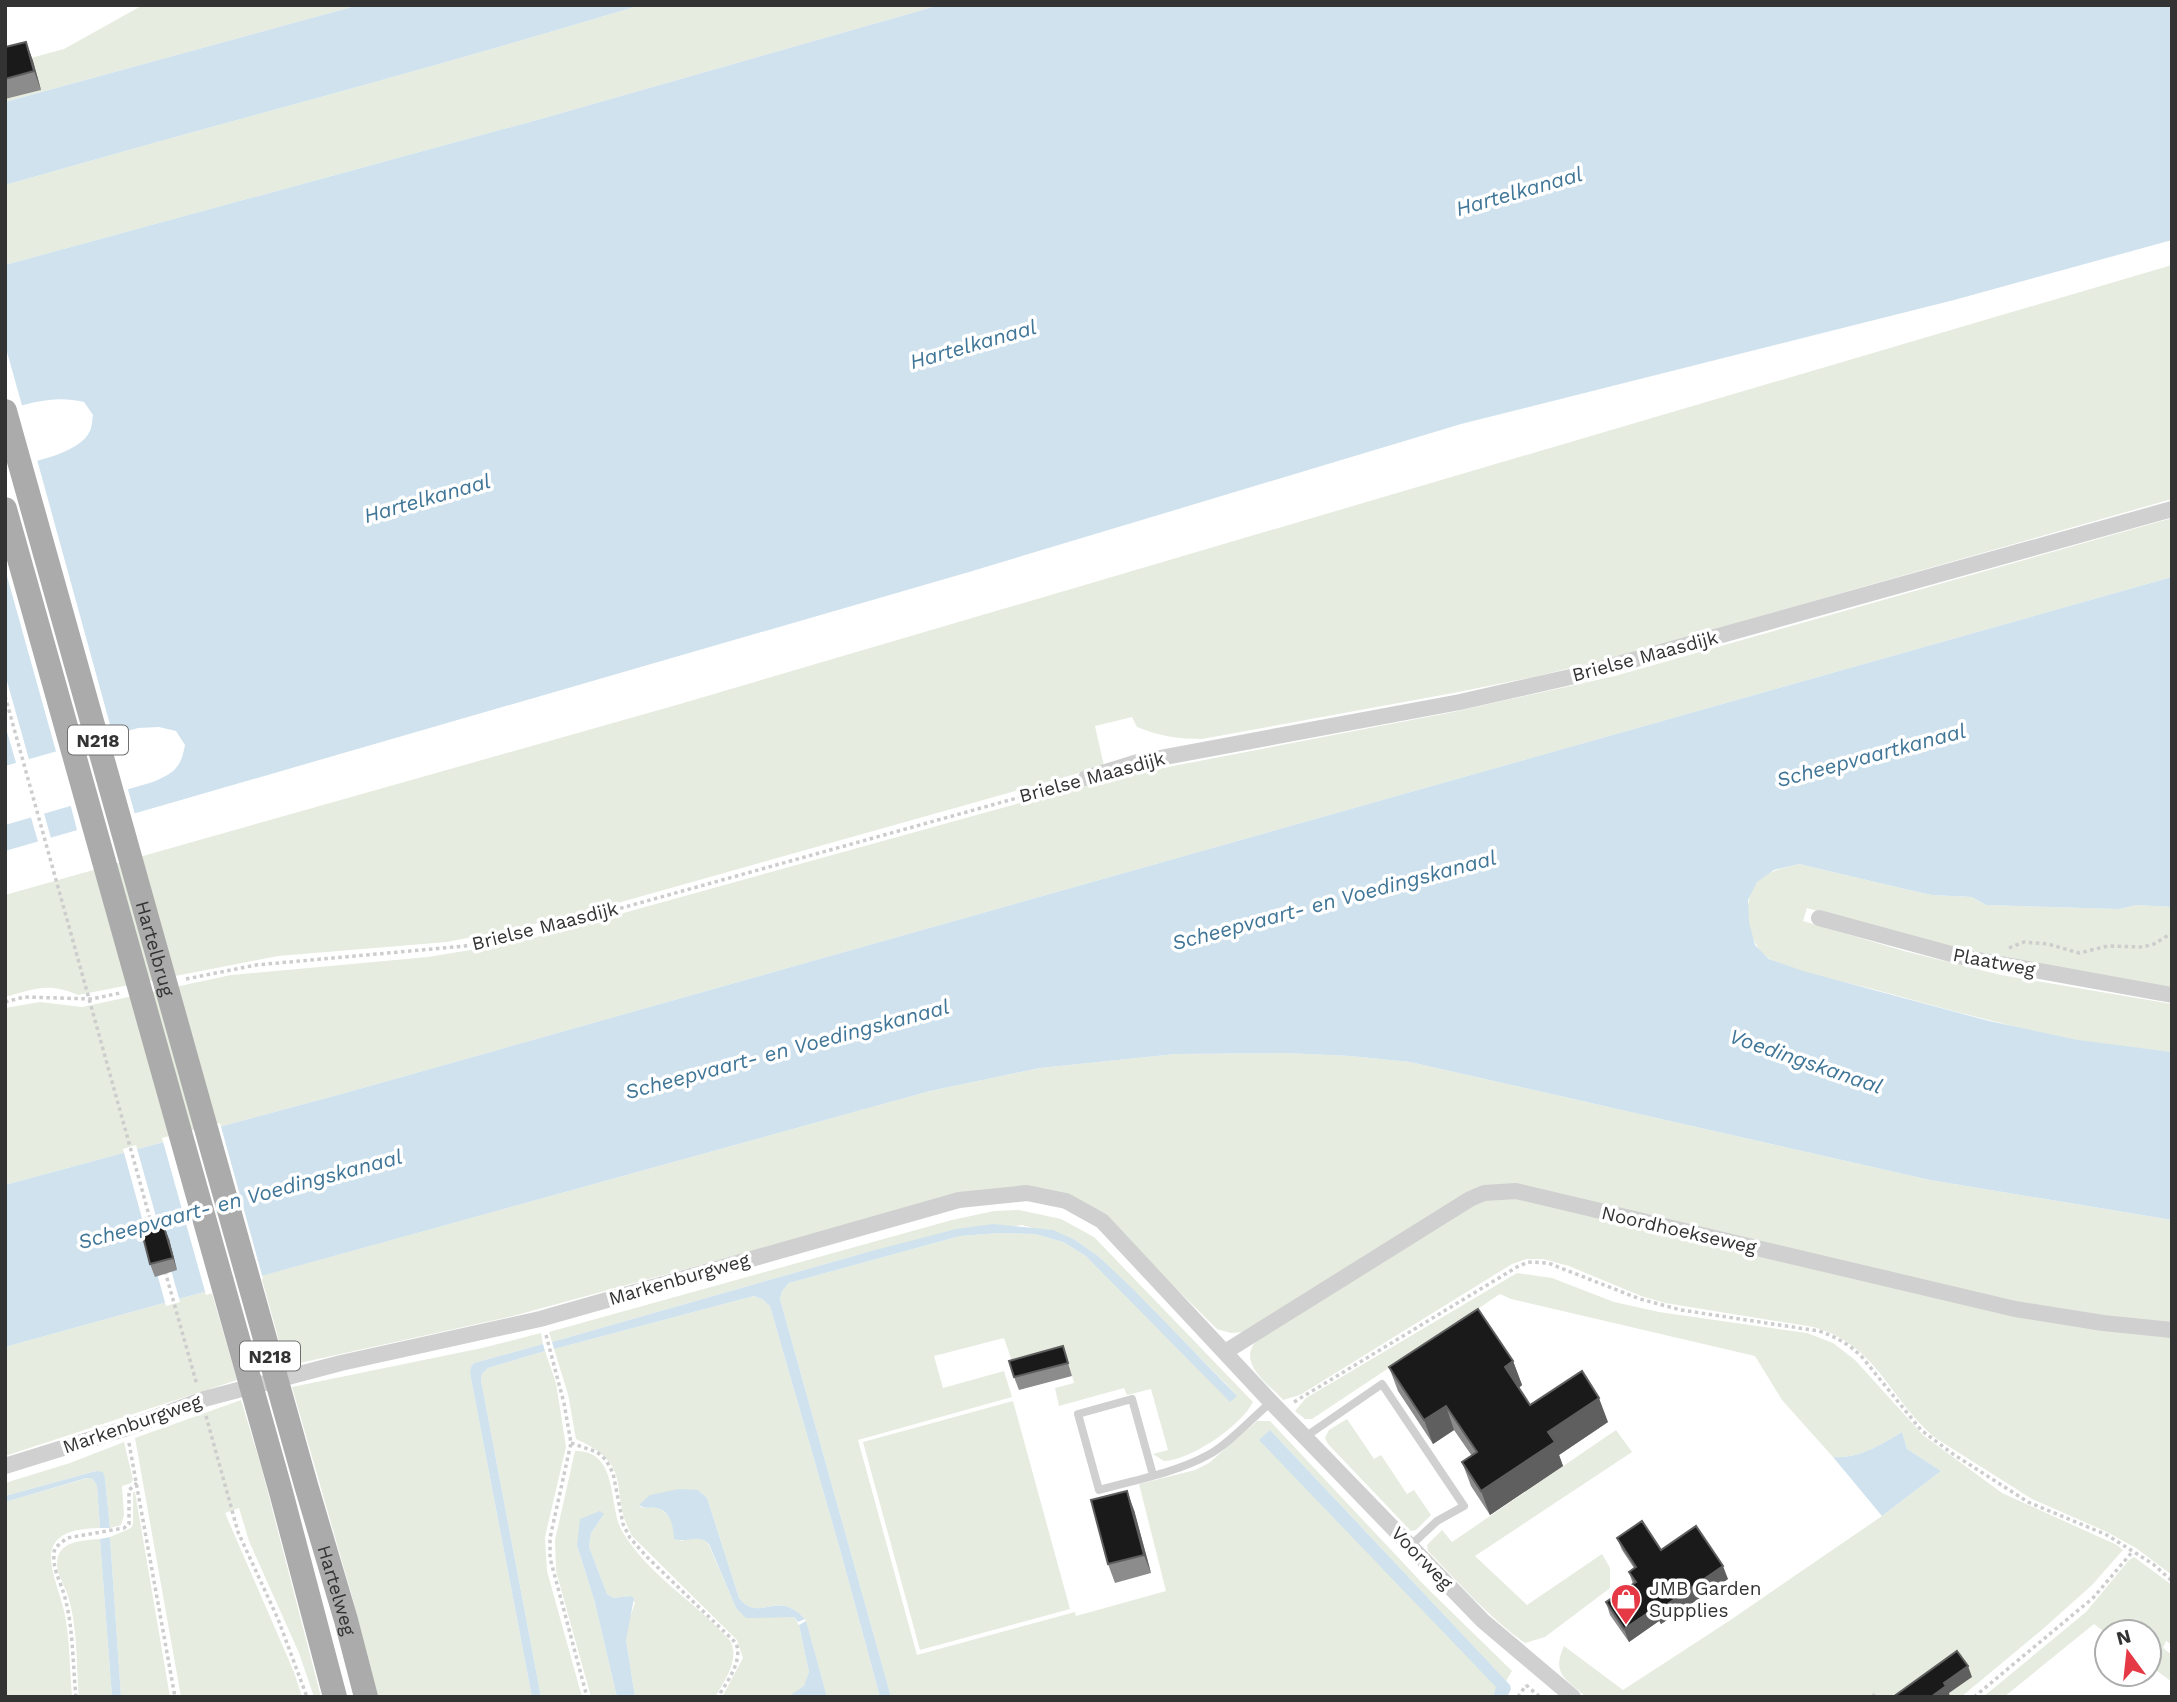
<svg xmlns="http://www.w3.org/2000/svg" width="2177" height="1702" font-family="'Work Sans',sans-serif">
  <rect width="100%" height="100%" fill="#fff"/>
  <g fill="#e6ecdf">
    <polygon points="143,5 359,5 5,102 5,65 64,49"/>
    <path d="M641,5H940L537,120L5,265V185C217,124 430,69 641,5Z"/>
    <path d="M2172,265V499L1623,655L1534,677L1453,693L1202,739C1178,739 1159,736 1137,727L1132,717L1095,726L1104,766L614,904L518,928L447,942L278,956L78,995C49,982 34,989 5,997V895L680,704Z"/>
    <polygon points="2172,518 2172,577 345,1093 5,1185 5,1008 40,1002 82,1007 231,975 428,957 519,942 1106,779 1453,712 1615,676"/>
    <path d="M1799,864L1909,890L1932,895L1972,897L1986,905L2119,909L2137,905L2172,907V989C2048,972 1927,942 1807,908L1803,921L1904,951L2001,975L2172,1004V1052C2140,1048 2108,1045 2077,1040C2009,1027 1943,1008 1876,990C1848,982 1794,974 1770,959C1747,945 1741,904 1756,883C1766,871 1784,868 1799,864Z"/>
    <polygon points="1286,1053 1350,1056 1410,1062 1930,1180 2172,1220 2172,1326 2024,1306 1510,1184 1243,1332 1231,1333 1217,1329 1133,1246 1032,1187 858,1222 513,1316 286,1366 261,1276 930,1091 1040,1068 1176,1054"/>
    <path d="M1509,1196L1858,1279L2062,1324L2172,1336V1575L2136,1548L2107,1532L2032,1499L1937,1439C1890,1402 1878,1344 1813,1327L1665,1303L1641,1296L1569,1266L1543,1259H1527L1512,1264L1300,1395L1283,1400C1268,1383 1236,1363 1257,1340L1480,1201Z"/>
    <path d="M1019,1210L1061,1219L1094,1237L1253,1402C1241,1426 1191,1460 1164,1461L1153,1454L1168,1450L1151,1389L1127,1395L1124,1388L1059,1406L1055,1388L1074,1383L1065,1350L1013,1364L1004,1338L934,1356L943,1388L1004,1371L1012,1397L858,1440L917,1655L1075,1612L1076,1616L1166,1591L1139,1484L1195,1470L1209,1463L1257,1421H1270L1424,1585L1512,1671L1506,1681L1270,1430L1497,1687L1493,1697H891L780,1299L782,1291L789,1283L960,1236L999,1233L1035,1234L1063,1242L1086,1256L1237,1395L1098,1256L1075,1240L1022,1225L864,1253L552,1342L549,1332L952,1220L994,1211Z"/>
    <path d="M1517,1273L1552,1278L1614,1302L1659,1312L1807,1333L1833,1343L1855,1360L1923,1435L2002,1493L2117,1545L2123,1550L2092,1585L2044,1628L1961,1697H1586C1566,1679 1551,1674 1564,1646L1623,1690L1729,1621L1882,1516L1941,1471L1907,1449L1902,1432C1881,1445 1858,1459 1833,1457L1782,1400L1755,1356L1511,1299L1500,1294L1312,1419H1305L1295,1411L1306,1398Z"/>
    <polygon points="211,1290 237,1380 5,1456 5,1347"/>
    <path d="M754,1296L762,1299L770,1306L841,1553L880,1697H827L805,1619C776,1588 760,1624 739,1598L707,1498L698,1490L651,1495L639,1506C647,1510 649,1506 657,1508C671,1512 676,1530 681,1541C693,1538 700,1535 709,1545L736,1608L746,1617H794L799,1625L809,1672L805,1686L788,1697H722L743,1658L737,1640L632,1536C607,1489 637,1467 576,1439L568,1394L554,1349Z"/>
    <polygon points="541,1333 543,1344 474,1363 471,1367 470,1373 532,1697 378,1697 353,1600 292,1387 482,1348"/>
    <polygon points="545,1351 556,1383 566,1447 545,1537 547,1571 582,1697 541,1697 481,1380 482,1374 488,1368"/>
    <polygon points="241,1400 261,1466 321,1697 314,1697 299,1653 249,1541 239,1508 225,1513 294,1672 302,1697 181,1697 135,1438"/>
    <polygon points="1013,1401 1070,1609 920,1650 863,1442"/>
    <polygon points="1347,1419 1374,1459 1381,1455 1407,1494 1414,1490 1431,1515 1416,1530 1411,1531 1328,1444 1325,1438 1329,1430"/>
    <path d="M1616,1430L1632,1452L1475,1556L1527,1605L1602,1554L1610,1568V1588L1545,1637L1525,1643C1489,1618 1459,1583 1428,1551L1427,1545L1442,1530L1452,1542Z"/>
    <polygon points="124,1442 133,1480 131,1483 122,1486 124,1515 121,1525 110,1528 105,1479 96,1471 5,1496 5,1483 70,1463"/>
    <path d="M575,1451C619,1450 608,1505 622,1531C648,1576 698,1603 731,1642C739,1661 725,1680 715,1697H635L626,1640V1628L635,1603L630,1596L613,1598L607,1594L589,1547L591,1533L604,1514L577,1545L595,1603L617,1697H591L556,1571L555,1540Z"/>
    <path d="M88,1478L93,1479L97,1486L100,1528C21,1529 60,1579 66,1621C70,1646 70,1672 72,1697H5V1502Z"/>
    <polygon points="133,1492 135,1492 170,1697 121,1697 110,1537 131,1528 133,1524"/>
    <path d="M100,1539L112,1697H79C76,1663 78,1625 67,1593C62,1580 52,1566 60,1552C68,1540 88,1540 100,1539Z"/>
    <polygon points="2134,1557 2172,1585 2172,1645 2166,1641 2163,1648 2172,1655 2172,1682 2149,1665 2149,1632 2107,1634 2094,1624 2004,1697 1983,1697 2086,1612 2129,1560"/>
  </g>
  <g fill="#cfe2ee">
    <path d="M359,5H641C430,69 217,124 5,185V102Z"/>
    <path d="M940,5H2172V240L1954,300L1461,424L969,572L5,851V825L153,782C174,773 181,768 185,745L176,731L159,727L138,728L5,766V469C28,462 79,455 90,431C92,427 92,420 93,415L84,402C56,395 33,402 5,410V265L537,120Z"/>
    <polygon points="2172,577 2172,907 2137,905 2119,909 1986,905 1972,897 1932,895 1909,890 1799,864 1774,870 1757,882 1748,900 1749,922 1755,945 1769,959 1803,971 1989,1021 2078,1040 2172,1052 2172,1220 1930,1180 1410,1062 1350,1056 1286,1053 1176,1054 1040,1068 930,1091 5,1347 5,1185 345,1093"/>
    <polygon points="993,1224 1053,1230 1075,1240 1098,1256 1134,1290 1237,1396 1230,1402 1086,1256 1063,1242 1035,1234 999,1233 960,1236 789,1283 782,1291 780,1299 891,1697 880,1697 841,1553 770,1306 762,1299 754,1296 554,1349 552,1342 864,1253 956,1229"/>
    <polygon points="543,1344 545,1351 488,1368 482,1374 481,1380 541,1697 532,1697 470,1373 471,1367 474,1363"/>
    <polygon points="1270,1430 1510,1685 1511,1689 1507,1697 1493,1697 1496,1687 1259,1440"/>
    <path d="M1902,1432L1907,1449L1941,1471L1882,1516L1833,1457C1858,1459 1881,1445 1902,1432Z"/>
    <polygon points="96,1471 103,1472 105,1479 110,1528 100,1528 97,1486 93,1479 87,1478 5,1502 5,1496"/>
    <path d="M679,1489L698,1490L707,1498L739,1598C760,1624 776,1588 805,1619L798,1622L794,1617L746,1618L736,1608L709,1544C698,1533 688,1543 674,1539C673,1527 672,1512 657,1508C650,1506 646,1510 639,1505L650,1495Z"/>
    <polygon points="600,1511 604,1514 591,1533 589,1547 607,1594 613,1598 630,1596 634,1598 626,1640 635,1697 617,1697 595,1603 577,1545 580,1519"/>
    <polygon points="110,1537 121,1697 112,1697 101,1553 100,1539"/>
    <polygon points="806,1621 827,1697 788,1697 804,1686 809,1672 799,1625"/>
  </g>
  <g fill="#fff">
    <polygon points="5,345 23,409 5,414"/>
    <polygon points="36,456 114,739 57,755 5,569 5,465"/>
    <polygon points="5,674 30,763 17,766 5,725"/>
    <polygon points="127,786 136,818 78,834 70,803"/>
    <polygon points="43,810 52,842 39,845 30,814"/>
    <polygon points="220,1123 263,1279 206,1295 162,1138"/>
    <polygon points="136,1145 180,1302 166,1306 123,1149"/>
  </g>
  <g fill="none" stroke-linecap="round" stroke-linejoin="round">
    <g stroke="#cdcdcd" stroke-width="3.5" stroke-dasharray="3.5 3.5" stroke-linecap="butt">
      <polyline points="5,696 154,1233"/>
      <polyline points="2009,948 2024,942 2048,944 2079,953 2108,946 2143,947 2154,944 2172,933"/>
      <polyline points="186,979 256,965 465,946 546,929 1071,783"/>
      <polyline points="5,1002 24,997 92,999 120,993"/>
      <polyline points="165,1271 197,1385"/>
      <polyline points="546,1335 564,1403 571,1443 550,1538 550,1558 587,1697"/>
      <path d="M1294,1402L1517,1267L1528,1262L1548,1263L1640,1299L1681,1310L1819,1331C1836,1337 1849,1344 1862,1357L1921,1430L1953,1454L2028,1502L2107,1535L2153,1564L2172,1581"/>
      <polyline points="206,1416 238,1532 278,1619 307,1697"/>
      <polyline points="129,1443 175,1697"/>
      <path d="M571,1443L597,1452L606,1460L613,1473L623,1524L630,1538L647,1557L736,1643C743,1662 727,1681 718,1697"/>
      <polyline points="1526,1685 1540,1697"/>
      <path d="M76,1697C73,1668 73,1629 66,1602C62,1582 50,1568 55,1548L67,1538L124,1528L129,1524V1490L137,1483"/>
      <polyline points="1518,1697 1526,1685"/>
      <polyline points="1873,1697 1876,1691"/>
      <polyline points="1974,1697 2093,1598 2133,1551"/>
    </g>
    <g stroke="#d0d0d0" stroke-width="8">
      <polyline points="1305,1437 1382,1384 1464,1506 1437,1521 1410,1546"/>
      <path d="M1153,1475L1132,1399L1078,1414L1099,1490C1135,1480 1175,1473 1208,1455C1228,1445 1253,1417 1271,1402"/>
    </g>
    <g stroke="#d0d0d0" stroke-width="16">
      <polyline points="1086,778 1138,762 1460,702 1579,675 2172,509"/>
      <polyline points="1819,918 1962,957 2172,995"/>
      <polyline points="1225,1352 1470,1199 1484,1193 1516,1191 2015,1309 2103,1323 2172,1330"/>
      <polyline points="5,1466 127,1428 204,1399 341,1363 540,1319 959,1200 1027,1193 1066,1201 1102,1221 1271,1402 1483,1621 1573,1697"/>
    </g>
    <g stroke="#ababab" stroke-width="24">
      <path id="s1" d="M5,411L306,1485L346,1620L366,1697"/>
      <polyline points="5,509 281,1492 335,1697"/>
    </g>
  </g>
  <g fill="#8c8c8c">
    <polygon points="26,42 33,61 41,90 5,99 5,47"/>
    <polygon points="169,1239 177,1270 155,1277 150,1264"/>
    <polygon points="1067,1359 1072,1376 1019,1390 1014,1377"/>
    <polygon points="1513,1361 1522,1385 1519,1388 1530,1405 1608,1422 1559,1455 1563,1466 1490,1515 1471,1486 1462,1462 1472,1456 1454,1430 1433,1444 1398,1391 1389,1367"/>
    <polygon points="1134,1510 1151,1573 1115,1583 1108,1564"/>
    <polygon points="1617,1538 1661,1550 1728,1579 1661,1624 1659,1621 1629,1642 1610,1615 1606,1602 1633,1584 1629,1572 1634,1568 1622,1550"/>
  </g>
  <g fill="#5f5f5f">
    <polygon points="26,42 33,61 41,90 34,71"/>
    <polygon points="164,1227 169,1239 177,1270 173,1258"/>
    <polygon points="1513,1361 1522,1385 1514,1391 1505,1367"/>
    <polygon points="1599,1398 1608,1422 1559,1455 1563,1466 1490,1515 1481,1491 1548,1432"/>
    <polygon points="1446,1406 1454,1430 1433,1444 1424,1420"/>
    <polygon points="1127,1491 1134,1510 1151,1573 1144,1555"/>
    <polygon points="1723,1566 1728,1579 1661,1624 1656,1612"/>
    <polygon points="1654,1609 1659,1621 1629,1642 1624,1629"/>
    <polygon points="1968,1666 1972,1677 1949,1693 1950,1697 1931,1697 1944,1683"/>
  </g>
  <g fill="#1a1a1a" stroke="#5f5f5f" stroke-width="2">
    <polygon points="26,42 34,71 5,79 5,47"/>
    <polygon points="164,1227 173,1258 150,1264 142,1233"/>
    <polygon points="1478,1309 1513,1361 1505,1367 1530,1405 1582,1371 1599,1398 1548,1432 1555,1442 1481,1491 1462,1462 1477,1452 1446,1406 1424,1420 1389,1367"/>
    <polygon points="1063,1346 1068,1363 1014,1377 1009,1361"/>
    <polygon points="1127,1491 1144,1555 1108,1564 1091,1500"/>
    <polygon points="1642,1521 1661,1550 1696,1526 1723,1566 1656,1612 1654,1609 1624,1629 1606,1602 1636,1582 1629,1572 1636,1567 1617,1538"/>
    <polygon points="1957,1651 1968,1666 1944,1683 1946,1686 1931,1697 1893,1697"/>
  </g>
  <defs>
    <g id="shop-pin" transform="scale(1.575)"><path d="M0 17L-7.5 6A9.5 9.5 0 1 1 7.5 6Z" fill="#e63946" stroke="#fff"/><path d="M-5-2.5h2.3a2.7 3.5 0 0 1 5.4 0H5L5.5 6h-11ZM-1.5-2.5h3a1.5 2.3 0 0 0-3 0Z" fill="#fff"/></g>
  </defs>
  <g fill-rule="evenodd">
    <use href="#shop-pin" x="1626" y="1599"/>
  </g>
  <g text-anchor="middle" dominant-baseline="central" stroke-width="7" stroke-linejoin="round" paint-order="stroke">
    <g fill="#fff" stroke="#707070" stroke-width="2">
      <rect x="68" y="725.5" width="60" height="29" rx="5"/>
      <rect x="240" y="1341.5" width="60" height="29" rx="5"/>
    </g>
    <g font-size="18" font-weight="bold" fill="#333">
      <text x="98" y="740">N218</text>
      <text x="270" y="1356">N218</text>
    </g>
    <g font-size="19" fill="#333" stroke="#fff">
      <text transform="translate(1645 656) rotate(-15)">Brielse Maasdijk</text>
      <text transform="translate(1092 777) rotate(-15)">Brielse Maasdijk</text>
      <text transform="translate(545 926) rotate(-14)">Brielse Maasdijk</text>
      <text stroke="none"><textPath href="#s1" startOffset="558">Hartelbrug</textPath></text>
      <text transform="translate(1994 962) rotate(11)">Plaatweg</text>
      <text transform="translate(1679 1230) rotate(13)">Noordhoekseweg</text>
      <text transform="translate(679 1279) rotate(-16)">Markenburgweg</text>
      <text transform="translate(132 1424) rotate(-19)">Markenburgweg</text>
      <text transform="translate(1422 1558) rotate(46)">Voorweg</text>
      <text stroke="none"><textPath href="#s1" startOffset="1225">Hartelweg</textPath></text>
    </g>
    <g font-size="19" fill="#333" stroke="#fff" text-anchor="start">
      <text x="1649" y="1588">JMB Garden<tspan x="1649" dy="22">Supplies</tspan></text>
    </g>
    <g font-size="21" font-style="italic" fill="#3f7597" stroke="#fff">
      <text transform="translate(1519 191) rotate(-16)">Hartelkanaal</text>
      <text transform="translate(973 344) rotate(-16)">Hartelkanaal</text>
      <text transform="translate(427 498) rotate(-16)">Hartelkanaal</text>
      <text transform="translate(1871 755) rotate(-15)">Scheepvaartkanaal</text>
      <text transform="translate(1334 900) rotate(-15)">Scheepvaart- en Voedingskanaal</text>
      <text transform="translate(787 1049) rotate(-15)">Scheepvaart- en Voedingskanaal</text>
      <text transform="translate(1806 1061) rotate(19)">Voedingskanaal</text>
      <text transform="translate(240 1199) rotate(-15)">Scheepvaart- en Voedingskanaal</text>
    </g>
  </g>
  <rect width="2177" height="1702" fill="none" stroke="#333333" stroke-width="14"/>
  <g transform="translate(2128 1653) rotate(345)"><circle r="33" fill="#ffffff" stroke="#adadad" stroke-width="2"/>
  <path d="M0-5L12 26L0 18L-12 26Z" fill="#e63946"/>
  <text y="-10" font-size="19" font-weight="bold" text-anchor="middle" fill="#333333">N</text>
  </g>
</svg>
